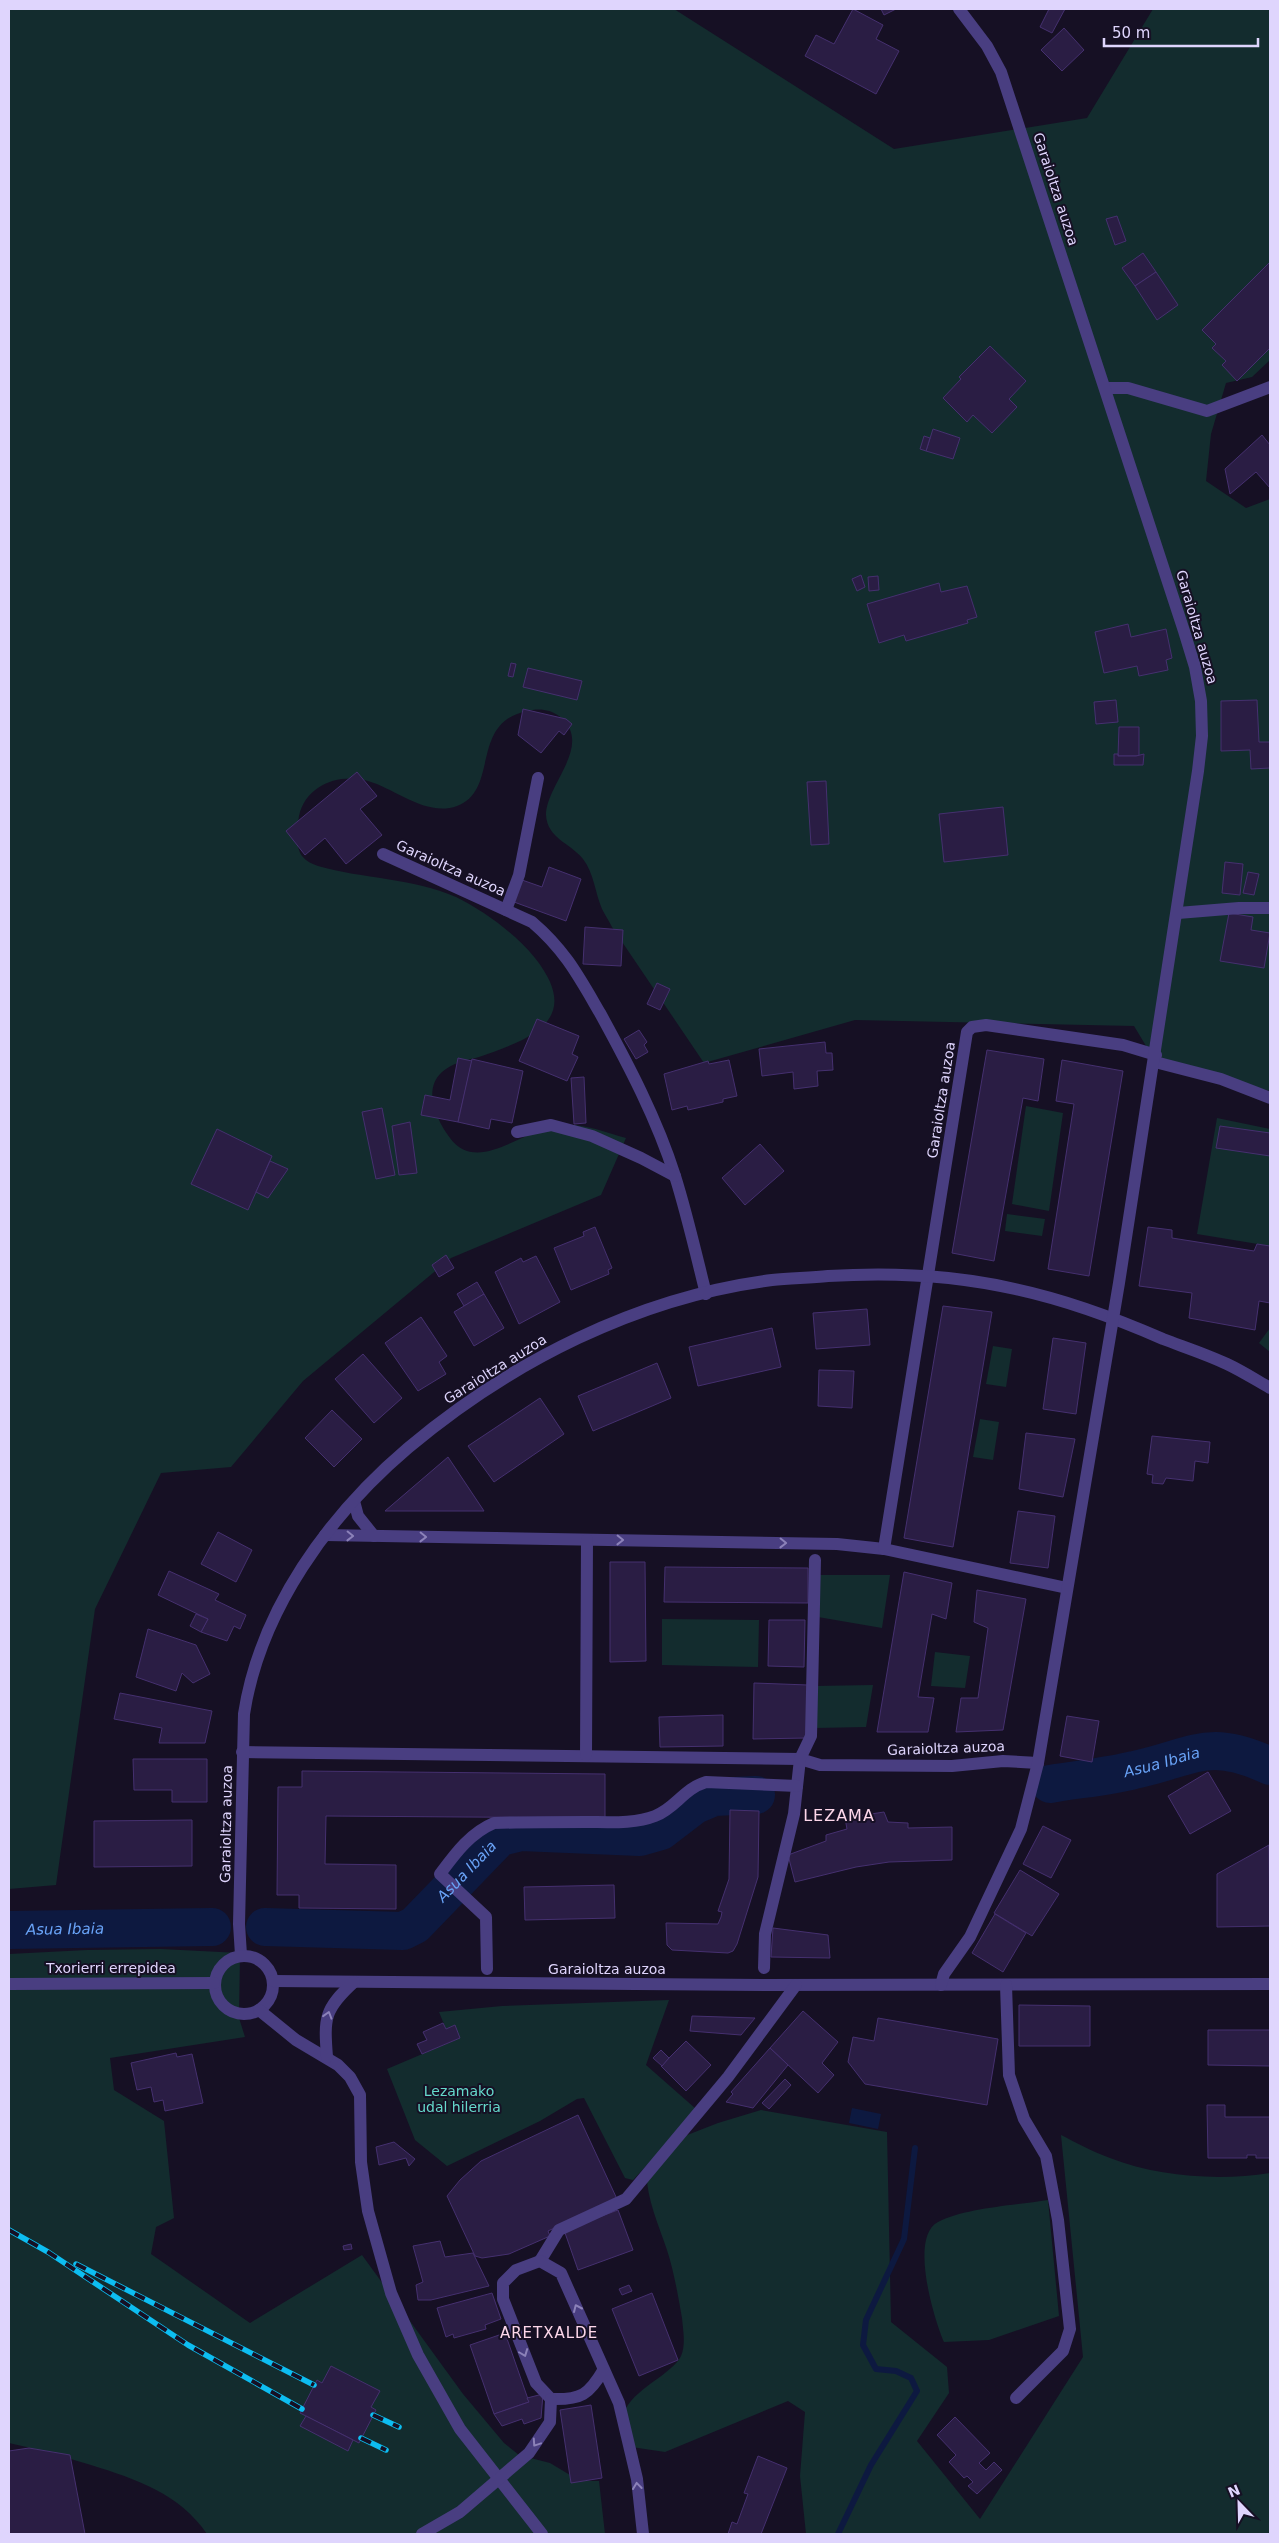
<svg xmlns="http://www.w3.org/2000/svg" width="1279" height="2543" font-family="'DejaVu Sans',sans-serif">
  <rect width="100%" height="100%" fill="#161024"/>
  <g fill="#132c2e">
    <path d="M9,9H674L894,149L1087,118L1153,9H1270V360L1252,377L1226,383L1211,434L1206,481L1246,508L1270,499V1091L1220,1078L1160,1069L1134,1026L855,1020L704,1063L612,927C609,921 605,915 602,909C595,893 594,873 583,859C570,843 547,838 546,815C546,784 595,744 559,716C550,709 538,708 527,711C469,723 500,790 457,806C426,817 396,789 368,781C339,773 306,785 299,816C297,828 295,846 302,856C306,861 312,864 318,866C363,879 413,878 456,897C484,911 516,934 535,958C584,1020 531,1039 479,1057C467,1060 452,1063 442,1072C422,1090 437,1121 450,1138C478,1176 526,1127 560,1125C582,1123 605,1132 626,1138L601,1195L451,1258L303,1381L231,1467L161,1473L95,1609L56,1885L9,1889Z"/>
    <polygon points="1026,1106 1063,1113 1049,1211 1012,1204"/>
    <polygon points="1217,1118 1270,1129 1270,1246 1197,1234"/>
    <polygon points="1007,1214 1045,1219 1042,1236 1005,1231"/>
    <polygon points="1270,1328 1270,1352 1259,1343"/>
    <polygon points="993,1346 1012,1349 1006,1387 986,1384"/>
    <polygon points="980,1419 999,1422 993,1460 973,1457"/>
    <polygon points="819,1575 890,1575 882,1628 818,1617"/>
    <polygon points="662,1619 759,1620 758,1667 662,1665"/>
    <polygon points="935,1652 970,1656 965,1688 931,1686"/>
    <polygon points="873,1685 866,1727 815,1728 815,1686"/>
    <path d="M161,1949L240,1953L239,2018L245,2037L110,2058L114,2090L164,2121L174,2218L156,2227L151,2254L250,2323L362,2255L463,2394L504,2443L519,2455L550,2463L580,2481H599L605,2534H207C180,2494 136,2479 91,2465C64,2457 37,2449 9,2443V1954L87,1950Z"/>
    <path d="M669,2000L646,2065L696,2109L672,2141L718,2123L761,2110L887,2132L891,2322L947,2367L949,2393L917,2441L980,2519L1083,2357L1061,2135C1077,2143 1093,2152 1110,2158C1159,2177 1219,2181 1270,2173V2534H806L800,2476L805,2412L788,2401L665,2452L625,2446L626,2408C638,2387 673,2373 681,2356C686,2344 683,2330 682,2318C678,2295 674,2272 667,2250C658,2223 644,2193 647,2165L633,2180L625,2178L584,2098L577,2099L540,2121L447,2166L415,2140L387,2069L460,2038L446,2029L439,2012L502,2006Z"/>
    <path d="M1048,2200L1059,2316L989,2340L944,2342C934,2319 909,2237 938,2222C964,2208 1017,2205 1048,2200Z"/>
  </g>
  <polygon fill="#0d1940" points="852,2108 881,2114 878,2129 849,2123"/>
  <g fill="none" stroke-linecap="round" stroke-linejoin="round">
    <polyline stroke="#0d1940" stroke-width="6" points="838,2534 871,2465 917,2391 911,2378 896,2371 876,2369 863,2345 866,2320 904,2239 915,2148"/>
    <g stroke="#0d1940" stroke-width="38">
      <path id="s1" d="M1050,1784C1078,1779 1107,1777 1134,1770C1195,1757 1207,1737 1270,1766"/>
      <path id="s2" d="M265,1927L403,1931L415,1925L500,1837L521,1832L640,1837L661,1831L695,1805L714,1797L756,1795"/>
      <path id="s3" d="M9,1930L212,1927"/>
    </g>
  </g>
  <g fill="#2a1d44" stroke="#45306f">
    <polygon points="853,9 883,25 876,39 899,51 876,94 805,56 816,35 834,44"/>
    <polygon points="881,9 896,9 884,15"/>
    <polygon points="1049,9 1065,9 1052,33 1040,27"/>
    <polygon points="1064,28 1084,50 1062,71 1041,50"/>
    <polygon points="1117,216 1126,241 1115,245 1106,219"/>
    <polygon points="1143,253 1156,272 1135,286 1122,268"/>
    <polygon points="1270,262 1270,348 1237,381 1222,365 1226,361 1212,348 1216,344 1202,330"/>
    <polygon points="1156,272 1178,305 1157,320 1135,286"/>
    <polygon points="990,346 1026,381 1009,399 1017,407 992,433 973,415 967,422 943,398 961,379 959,377"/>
    <polygon points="933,429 960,438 953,459 926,451"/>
    <polygon points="1262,435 1270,445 1270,488 1256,472 1230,494 1225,469"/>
    <polygon points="924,436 930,438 926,451 920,449"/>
    <polygon points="861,575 865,587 857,591 852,579"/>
    <polygon points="878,576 879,590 869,591 868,577"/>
    <polygon points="939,583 941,592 967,586 977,617 967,620 968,623 906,641 904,635 879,643 867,604"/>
    <polygon points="1128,624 1131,637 1166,629 1172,658 1166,660 1168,670 1139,676 1137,666 1104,673 1095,632"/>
    <polygon points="511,663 516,664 513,677 508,676"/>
    <polygon points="528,668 582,681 577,700 523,687"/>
    <polygon points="1116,700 1118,722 1096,724 1094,702"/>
    <polygon points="1257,700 1259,742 1270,742 1270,768 1251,769 1250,750 1221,751 1221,701"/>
    <polygon points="523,709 566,719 572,724 564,735 559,731 541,753 518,735"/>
    <polygon points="1119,727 1139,727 1139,756 1118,756"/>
    <polygon points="1114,754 1118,754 1118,756 1136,756 1144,754 1143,765 1114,765"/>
    <polygon points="357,772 377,796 360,809 382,835 346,864 325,838 305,855 286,831"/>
    <polygon points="826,781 829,844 811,845 807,782"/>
    <polygon points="1003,807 1008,855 944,862 939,814"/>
    <polygon points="1225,862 1243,864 1240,895 1222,893"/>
    <polygon points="549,867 581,879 566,921 514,902 522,880 542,887"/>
    <polygon points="1248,872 1259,874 1254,895 1243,893"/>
    <polygon points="1229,913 1253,917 1251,930 1270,933 1264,968 1220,961"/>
    <polygon points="585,927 623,930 621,966 583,964"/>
    <polygon points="657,983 670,989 660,1010 647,1004"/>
    <polygon points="537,1019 579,1036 572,1054 578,1057 567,1081 519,1061"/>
    <polygon points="639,1030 647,1042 644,1045 648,1052 636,1059 624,1039"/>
    <polygon points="825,1042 826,1053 832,1053 833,1070 817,1071 818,1086 794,1089 793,1072 762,1076 759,1049"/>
    <polygon points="987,1050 1044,1059 1038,1101 1023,1098 994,1261 952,1253"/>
    <polygon points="458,1058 472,1061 458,1122 421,1115 425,1095 450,1100"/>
    <polygon points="472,1059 523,1071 512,1123 491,1119 489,1129 458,1122"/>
    <polygon points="729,1060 737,1096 723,1099 723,1102 688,1110 687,1106 672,1110 664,1074 708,1061 709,1064"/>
    <polygon points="1062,1060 1123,1071 1089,1276 1048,1269 1074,1104 1056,1101"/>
    <polygon points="584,1077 586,1123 574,1124 571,1078"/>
    <polygon points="382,1108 395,1175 376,1179 362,1112"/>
    <polygon points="410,1122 417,1173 399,1175 392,1126"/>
    <polygon points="1220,1126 1270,1133 1270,1156 1216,1148"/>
    <polygon points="217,1129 272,1156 248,1210 191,1184"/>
    <polygon points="760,1144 784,1171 745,1205 722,1178"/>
    <polygon points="270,1161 288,1169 268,1198 256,1192"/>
    <polygon points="595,1227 612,1268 608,1270 609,1274 571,1290 554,1248 584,1236 583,1232"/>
    <polygon points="1148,1227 1172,1230 1172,1238 1254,1251 1257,1244 1270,1246 1270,1303 1259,1301 1255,1330 1189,1318 1192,1293 1139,1286"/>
    <polygon points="446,1255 454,1268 439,1277 432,1265"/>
    <polygon points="536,1256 560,1302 519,1324 495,1272 521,1258 523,1262"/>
    <polygon points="477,1282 484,1294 464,1306 457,1294"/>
    <polygon points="484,1294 504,1328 474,1346 454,1312"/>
    <polygon points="943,1306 992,1312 953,1547 904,1538"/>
    <polygon points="867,1309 870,1345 816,1349 813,1313"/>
    <polygon points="421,1317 447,1356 439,1362 446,1374 418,1391 385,1343"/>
    <polygon points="772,1328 781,1367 698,1386 689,1347"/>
    <polygon points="1053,1338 1086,1343 1076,1414 1043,1409"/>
    <polygon points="363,1354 402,1398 374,1423 335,1379"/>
    <polygon points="657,1363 671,1398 593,1431 578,1396"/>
    <polygon points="819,1370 854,1371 852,1408 818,1406"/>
    <polygon points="540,1398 564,1434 494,1482 468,1446"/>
    <polygon points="332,1410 362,1439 334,1467 305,1438"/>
    <polygon points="1026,1433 1075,1439 1063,1497 1019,1489"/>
    <polygon points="1152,1436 1210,1442 1208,1463 1195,1461 1193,1481 1166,1478 1163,1484 1152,1483 1153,1475 1147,1474"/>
    <polygon points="448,1457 484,1511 385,1511"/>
    <polygon points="1018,1511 1055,1516 1048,1568 1010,1563"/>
    <polygon points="218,1532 252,1550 236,1582 201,1564"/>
    <polygon points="610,1562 645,1562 646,1661 610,1662"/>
    <polygon points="665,1567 808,1568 808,1603 664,1602"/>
    <polygon points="169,1571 219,1594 215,1600 246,1615 240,1629 234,1626 227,1641 201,1632 208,1619 158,1595"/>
    <polygon points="904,1572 952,1583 946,1619 932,1614 918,1697 934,1698 928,1732 877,1732"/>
    <polygon points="977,1590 1026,1599 1003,1730 956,1732 961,1698 978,1698 988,1628 974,1622"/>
    <polygon points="196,1614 208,1619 201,1632 190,1626"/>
    <polygon points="769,1620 805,1620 804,1667 768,1666"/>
    <polygon points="148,1629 196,1645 210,1674 193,1683 182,1673 176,1691 136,1677"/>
    <polygon points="754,1683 808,1685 807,1738 753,1739"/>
    <polygon points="120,1693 212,1711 205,1743 159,1743 162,1728 114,1719"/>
    <polygon points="723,1715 723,1746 660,1747 659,1717"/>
    <polygon points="1067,1716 1099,1721 1092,1762 1060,1756"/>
    <polygon points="133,1759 207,1759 207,1802 172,1802 172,1790 134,1790"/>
    <polygon points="302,1771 605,1774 605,1818 326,1816 325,1864 396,1865 396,1909 299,1908 299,1895 277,1895 278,1787 302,1787"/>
    <polygon points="1208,1772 1231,1811 1190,1834 1168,1796"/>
    <polygon points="730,1810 759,1811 758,1877 737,1944 733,1951 728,1953 672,1950 667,1945 666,1923 718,1924 721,1917 722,1912 718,1911 729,1879"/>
    <polygon points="884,1812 888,1822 908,1823 908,1828 952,1827 952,1860 889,1862 856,1867 795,1882 788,1855 826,1841 826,1835 847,1829 845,1818"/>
    <polygon points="192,1820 192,1866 94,1867 94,1821"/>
    <polygon points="1043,1826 1071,1840 1051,1878 1023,1864"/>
    <polygon points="1269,1845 1270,1926 1217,1927 1217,1874"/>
    <polygon points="1020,1870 1059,1894 1032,1936 994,1913"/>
    <polygon points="614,1885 615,1918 525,1920 524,1887"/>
    <polygon points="995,1914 1026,1933 1003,1972 972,1953"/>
    <polygon points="773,1928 828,1935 830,1958 771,1957"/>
    <polygon points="1019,2005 1090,2006 1090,2046 1019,2046"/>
    <polygon points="803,2011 838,2042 822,2063 834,2075 818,2093 770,2048"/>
    <polygon points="692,2016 755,2018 741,2035 690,2031"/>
    <polygon points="878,2018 998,2039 987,2105 865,2084 848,2062 853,2037 874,2041"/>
    <polygon points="443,2023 446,2029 455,2025 460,2038 422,2054 417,2044 427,2040 423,2032"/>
    <polygon points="1208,2030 1270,2030 1270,2066 1208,2065"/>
    <polygon points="686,2041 711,2065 686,2091 661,2066"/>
    <polygon points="770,2048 788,2065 753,2108 726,2102 733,2094 731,2092"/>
    <polygon points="661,2050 669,2058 662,2066 653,2058"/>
    <polygon points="176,2053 177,2057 192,2054 203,2103 165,2111 163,2100 154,2102 151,2087 137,2090 131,2063"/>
    <polygon points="785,2079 791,2085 769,2109 762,2103"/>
    <polygon points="1207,2105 1225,2105 1225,2117 1270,2117 1270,2158 1256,2158 1256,2155 1247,2155 1247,2158 1208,2158"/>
    <polygon points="578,2115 617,2199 548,2231 550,2236 509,2254 482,2258 475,2256 447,2196 460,2180 481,2161"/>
    <polygon points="394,2142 415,2159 409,2166 406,2158 379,2165 376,2147"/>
    <polygon points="618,2210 633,2250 578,2270 564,2230"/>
    <polygon points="440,2241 445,2257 473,2253 489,2286 431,2300 418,2300 416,2285 423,2282 413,2246"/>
    <polygon points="351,2244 352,2249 344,2250 343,2246"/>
    <polygon points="629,2285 632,2291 622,2295 619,2289"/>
    <polygon points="492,2293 501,2319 485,2325 486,2329 454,2338 453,2334 446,2337 437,2308"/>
    <polygon points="652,2293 678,2360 639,2376 612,2309"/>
    <polygon points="505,2333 529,2402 494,2414 470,2345"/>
    <polygon points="331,2366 380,2391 371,2407 376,2410 359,2443 300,2413 317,2380 322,2383"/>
    <polygon points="543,2394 541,2418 524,2424 522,2419 502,2426 494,2414 529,2402 527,2398"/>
    <polygon points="591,2405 602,2478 571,2483 560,2410"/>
    <polygon points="306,2416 353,2440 348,2451 300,2426"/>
    <polygon points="955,2417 990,2453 979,2463 986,2470 994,2462 1002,2470 977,2494 968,2486 973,2482 967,2476 964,2478 949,2462 956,2455 937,2435"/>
    <polygon points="29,2448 70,2455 85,2534 9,2534 9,2451"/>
    <polygon points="758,2456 787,2468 761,2534 728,2534 732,2522 737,2524 748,2494 744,2493"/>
  </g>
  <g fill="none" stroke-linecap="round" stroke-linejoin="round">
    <g stroke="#493e81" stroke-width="12">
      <polyline points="1106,388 1128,388 1207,411 1270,387"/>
      <path d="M383,854L532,922C565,950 579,977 600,1013C628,1064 657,1119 675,1176C687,1214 696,1254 706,1294"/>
      <polyline points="506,910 519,875 538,778"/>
      <polyline points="1178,913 1239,908 1270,908"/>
      <polyline points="1155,1062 1221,1079 1270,1098"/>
      <polyline points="517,1132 551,1125 592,1136 641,1158 675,1176"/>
      <polyline points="354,1501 358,1516 374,1536"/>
      <polyline points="325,1535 837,1544 884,1549 1067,1588"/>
      <polyline points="884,1549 967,1032 972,1027 986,1025 1123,1045 1156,1055"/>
      <polyline points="242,1752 800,1759 820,1765 952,1766 1003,1761 1038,1763"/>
      <polyline points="586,1755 587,1540"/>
      <path d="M241,1955L239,1924L244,1714C260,1610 329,1515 408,1448C510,1362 638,1297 772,1280C791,1278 810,1278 828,1276C891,1272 954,1275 1015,1289C1066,1300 1115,1318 1163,1339C1184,1347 1206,1354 1227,1364C1242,1371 1256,1380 1270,1388"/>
      <circle cx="244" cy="1985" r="29"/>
      <polyline points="764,1968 765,1934 794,1814 800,1759 811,1736 815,1560"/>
      <path d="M487,1969L486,1917L440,1874C455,1854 470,1833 494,1823C524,1822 555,1822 586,1822C608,1822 635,1824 655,1816C676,1808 683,1789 706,1782L797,1786"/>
      <polyline points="273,1981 763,1985 1270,1984"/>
      <polyline points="9,1984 214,1983"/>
      <polyline points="941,1985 944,1974 970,1937 1021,1829 1038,1763 1119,1283 1198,771 1202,736 1201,701 1195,667 1184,631 1001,72 987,46 959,9"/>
      <polyline points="1006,1985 1009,2075 1024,2119 1046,2156 1058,2220 1070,2329 1063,2351 1016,2398"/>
      <polyline points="259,2010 296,2040 338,2065 350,2077 360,2095 361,2162 368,2211 391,2293 418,2355 460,2429 542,2534"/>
      <path d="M327,2057C324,2018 324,2009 354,1982"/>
      <polyline points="540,2261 559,2230 626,2199 728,2077 796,1985"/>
      <path d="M604,2369C589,2395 581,2400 551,2399L536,2383L503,2299V2283L516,2270L540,2261L561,2273L619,2403L637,2479L643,2534"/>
      <polyline points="422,2534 460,2512 529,2453 550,2422 551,2399"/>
    </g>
    <g stroke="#0dbdf1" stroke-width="5.5">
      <g id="rail">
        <polyline points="9,2230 48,2252 188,2345 302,2409"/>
        <polyline points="76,2264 314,2385"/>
        <polyline points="373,2415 399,2427"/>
        <polyline points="361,2438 386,2450"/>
      </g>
    </g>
    <use href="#rail" stroke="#161024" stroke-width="4" stroke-dasharray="11" stroke-linecap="butt"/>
  </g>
  <defs><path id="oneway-chevron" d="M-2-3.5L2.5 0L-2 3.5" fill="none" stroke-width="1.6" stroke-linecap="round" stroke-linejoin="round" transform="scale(1.25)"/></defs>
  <g stroke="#8c82b9">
    <use href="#oneway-chevron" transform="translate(350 1536) rotate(1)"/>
    <use href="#oneway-chevron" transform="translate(423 1537) rotate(1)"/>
    <use href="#oneway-chevron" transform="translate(620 1540) rotate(1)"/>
    <use href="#oneway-chevron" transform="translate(783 1543) rotate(1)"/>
    <use href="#oneway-chevron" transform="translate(328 2015) rotate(-73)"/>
    <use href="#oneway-chevron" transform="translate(577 2308) rotate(-114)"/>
    <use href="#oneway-chevron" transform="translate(524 2353) rotate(69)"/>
    <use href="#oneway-chevron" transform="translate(536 2443) rotate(124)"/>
    <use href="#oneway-chevron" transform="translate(637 2486) rotate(-97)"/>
  </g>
  <g text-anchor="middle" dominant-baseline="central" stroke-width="4" stroke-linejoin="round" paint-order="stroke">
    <g font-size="14" fill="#dfd5fd" stroke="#161024">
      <text transform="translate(1056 189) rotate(72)">Garaioltza auzoa</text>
      <text transform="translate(1197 627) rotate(74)">Garaioltza auzoa</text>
      <text transform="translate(451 868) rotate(24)">Garaioltza auzoa</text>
      <text transform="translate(941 1100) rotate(-81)">Garaioltza auzoa</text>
      <text transform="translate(495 1369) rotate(-32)">Garaioltza auzoa</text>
      <text transform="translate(946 1748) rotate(-2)">Garaioltza auzoa</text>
      <text transform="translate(226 1824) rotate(-89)">Garaioltza auzoa</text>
      <text x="111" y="1968">Txorierri errepidea</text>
      <text x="607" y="1969">Garaioltza auzoa</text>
    </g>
    <g font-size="14" fill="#65d9cb" stroke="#161024">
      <text x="459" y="2091">Lezamako<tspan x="459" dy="16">udal hilerria</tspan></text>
    </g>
    <g font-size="15" font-style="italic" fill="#69a3f7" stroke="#161024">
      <text stroke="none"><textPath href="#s1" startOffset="114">Asua Ibaia</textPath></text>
      <text stroke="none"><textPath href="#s2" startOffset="226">Asua Ibaia</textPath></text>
      <text stroke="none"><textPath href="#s3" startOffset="56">Asua Ibaia</textPath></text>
    </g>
    <g font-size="15" letter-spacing="1" fill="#fdd7ea" stroke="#161024">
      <text x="549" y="2333">ARETXALDE</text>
    </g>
    <g font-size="16" letter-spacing="1" fill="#fdd7ea" stroke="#161024">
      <text x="839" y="1815">LEZAMA</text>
    </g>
  </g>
  <rect width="1279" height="2543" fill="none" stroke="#dfd5fd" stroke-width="20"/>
  <g transform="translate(1239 2503) rotate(337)" stroke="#161024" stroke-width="4" paint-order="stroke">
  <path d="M0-4L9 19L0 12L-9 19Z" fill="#dfd5fd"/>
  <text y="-8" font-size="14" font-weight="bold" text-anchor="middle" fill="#dfd5fd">N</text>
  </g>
  <path d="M1104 38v8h154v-8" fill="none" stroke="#dfd5fd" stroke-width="2.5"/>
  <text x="1112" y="38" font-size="15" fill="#dfd5fd" stroke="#161024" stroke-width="4" paint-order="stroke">50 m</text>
</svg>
